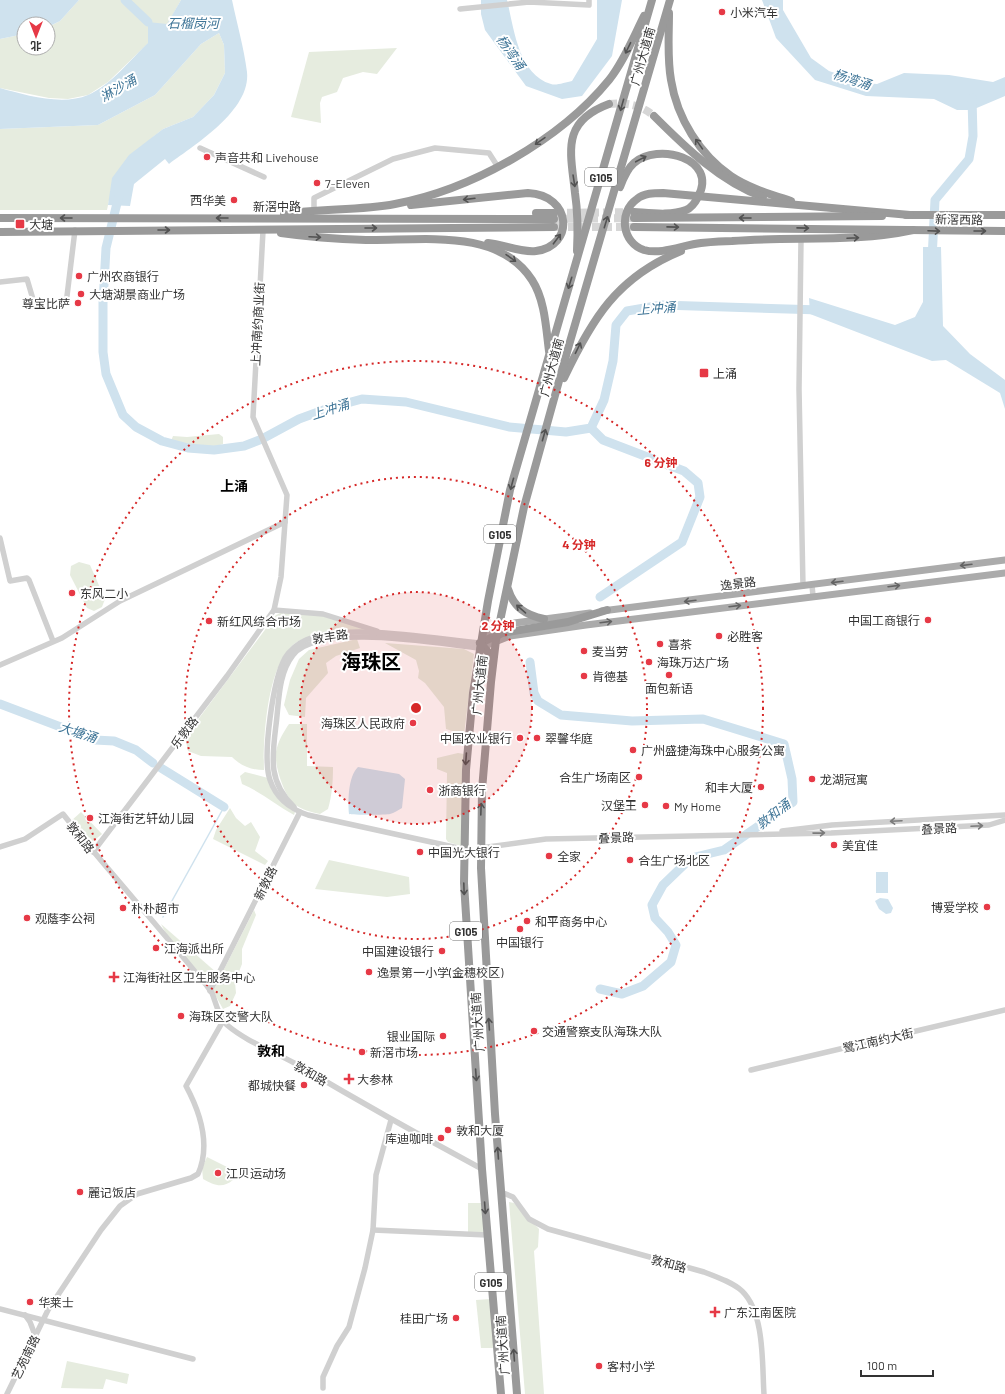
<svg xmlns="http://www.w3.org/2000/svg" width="1005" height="1394" font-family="Barlow,'Noto Sans SC',sans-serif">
  <rect width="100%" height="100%" fill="#fff"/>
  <g fill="#e6ecdf">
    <polygon points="79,0 181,0 167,25 108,82 88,95 68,99 49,98 0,88 0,39 24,34 24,48 48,48 48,27 60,21"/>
    <polygon points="219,33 224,45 225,73 214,95 193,117 163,129 153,137 109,200 107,210 0,210 0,129 98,125 155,95 201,44"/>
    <polygon points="397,48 377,74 363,72 343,78 337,92 322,97 320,103 321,123 291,117 309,52"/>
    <path d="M219,434L223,437V444C208,450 187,445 171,441L173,436L187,437Z"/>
    <polygon points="79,562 90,565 105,599 102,607 94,611 87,608 70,575 71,566"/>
    <path d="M283,612L323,616L371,630L301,640C267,654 263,738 264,770C251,770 241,766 232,757L201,756L188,751L185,737L276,615Z"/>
    <polygon points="357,639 360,648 336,656 326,663 328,673 306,698 305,717 289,715 284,705 290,680 299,659 309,650"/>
    <polygon points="385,643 464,649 474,654 464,735 446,729 444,707 425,683 418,678 419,671 416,660"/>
    <path d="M289,724H307V766L333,767C333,781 332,796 328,809L320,814C311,812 302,810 294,804C284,795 274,765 276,752C278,741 283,733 289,724Z"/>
    <polygon points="458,753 464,754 461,846 448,842 446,839 447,773 437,769 437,758"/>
    <path d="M245,772L268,778C271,794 282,804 295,812L294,815C276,805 261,792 242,784L240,776Z"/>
    <polygon points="230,808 236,818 245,826 251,822 260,837 255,851 268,861 265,865 213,839 216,830"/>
    <polygon points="81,812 102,834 91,843 71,821"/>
    <polygon points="329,860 409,877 410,894 387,897 315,889"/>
    <polygon points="254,910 256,915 242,949 242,964 235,982 236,993 230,1006 223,1009 213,991"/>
    <polygon points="161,924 217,973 212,985 209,985 166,934"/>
    <path d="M207,1157L235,1171L233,1180C222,1189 214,1185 203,1179L202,1168Z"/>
    <polygon points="509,1202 514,1203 539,1229 538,1247 534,1251 544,1394 525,1394"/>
    <polygon points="468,1203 484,1203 485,1233 468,1233"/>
    <polygon points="491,1299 495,1348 481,1348 476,1300"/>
    <polygon points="67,1361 129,1374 127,1384 106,1379 103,1389 61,1388"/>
  </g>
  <g fill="#cfe2ee">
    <polygon points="0,0 79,0 60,21 48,27 48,24 24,24 24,34 0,39"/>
    <path d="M181,0H232C237,24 244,48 247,72C251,110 196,144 169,164L165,159L134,184L130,206L108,205L112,178L129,155L163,129L193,117L214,95L225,73L224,45L219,33L201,44L155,95L98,125L0,129V88C25,95 62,106 88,95C111,85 130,60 148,43V22L167,24Z"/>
    <path d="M481,0H507C514,28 518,74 551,84C556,86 566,82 572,81L597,39V0H622L612,56L582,96L562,99L526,86L485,30L481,14Z"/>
    <polygon points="762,0 783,0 783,10 811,58 829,71 865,83 877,84 904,73 949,75 993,82 1005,77 1005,96 972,110 957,110 934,99 866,96 815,80 776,38"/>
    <polygon points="923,247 941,247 943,326 970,354 1005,380 1005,409 1000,393 946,360 932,361 810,314 809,298 895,325 915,317 923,302"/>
    <path d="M358,767L399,774L405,779L402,808C398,810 394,813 390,814C387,815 352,815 349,814C348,800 348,777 358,767Z"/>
    <rect x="876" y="872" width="12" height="21"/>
    <polygon points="880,898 888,899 893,908 891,913 886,914 879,909 875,901"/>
  </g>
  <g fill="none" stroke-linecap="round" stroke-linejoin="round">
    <polyline stroke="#cfe2ee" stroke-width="1.5" points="163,917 224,807"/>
    <g stroke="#cfe2ee" stroke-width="9">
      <polyline points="125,0 148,22"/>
      <polyline points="119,195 106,248 103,303 103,352 106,374 123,415 136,427 162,441 188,448 214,450 244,446 262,439 299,419 329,408 362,399 406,402 509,427 566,432 591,428 604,400 613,361 616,325 627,311 662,305 821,310"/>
      <polyline points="932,259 935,200 969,159 973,136 972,98"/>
      <polyline points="591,428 603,440 684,471 698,483 700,497 682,542 600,597"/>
      <polyline points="530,662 534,693 538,701 561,715 632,721 703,719 784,744 792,779 793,802 724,850 691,858 663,885 652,905 655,918 668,932 676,945 671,962 643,986 622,994 600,989"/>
      <polyline points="0,704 95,740 114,741 136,750 153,763"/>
      <polyline points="161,768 224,807"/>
    </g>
    <g stroke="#d6d6d6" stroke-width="8" stroke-dasharray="8 4" stroke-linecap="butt">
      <path d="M609,104C626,102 641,105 654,116"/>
      <polyline points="555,213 633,212"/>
      <polyline points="554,219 634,218"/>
      <polyline points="556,227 634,227"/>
    </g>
    <g stroke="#d0d0d0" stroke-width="5.5">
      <polyline points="460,9 529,2 589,5 589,0"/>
      <polyline points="200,148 264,177"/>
      <polyline points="314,211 314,198 393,159 435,148 489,153 498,167"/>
      <polyline points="801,240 799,389 803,586"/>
      <polyline points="0,282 27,279 35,306"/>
      <polyline points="67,296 75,230"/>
      <polyline points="0,538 10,581 27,578 29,580 53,641"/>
      <polyline points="812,585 813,596"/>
      <polyline points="274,610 323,614 377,631"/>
      <polyline points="0,665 62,638 120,601 285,522"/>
      <path d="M294,807C268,782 272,758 276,725C279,702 278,674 293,655C319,622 440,644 480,648"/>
      <polyline points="782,831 832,825 1005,815"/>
      <path d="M0,847L25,839L63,814C108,871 156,923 201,979C205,983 209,988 212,993C216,1003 219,1018 227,1025C247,1042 273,1051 296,1064C357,1100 419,1135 482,1169"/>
      <polyline points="480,848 546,839 831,833 989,825 1005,820"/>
      <path d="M463,849L308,815C290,809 276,798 270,780C262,757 273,679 285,658C290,650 297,644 306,640C344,622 436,639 480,643"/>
      <polyline points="93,852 227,676 274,610 281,577 287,495 253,417 263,231"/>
      <polyline points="210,991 300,812"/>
      <polyline points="751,1070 1005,1010"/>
      <path d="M501,1192L513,1197L529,1219L548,1229L704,1272C717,1277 732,1282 742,1291C765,1313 762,1365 764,1394"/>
      <polyline points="373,1230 487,1235"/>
      <polyline points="0,1309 193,1359"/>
      <polyline points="25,1315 30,1322 35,1335"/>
      <polyline points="323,1388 323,1377 337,1346 349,1327 365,1268 373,1230 376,1175 391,1120"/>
      <path d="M7,1394L48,1310L101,1230L120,1206L137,1194L191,1178L198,1174C211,1145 200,1112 186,1086L223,1021"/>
    </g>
    <g stroke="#ababab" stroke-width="7">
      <polyline points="602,611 1005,560"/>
      <polyline points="482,641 496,628 507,624 590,613"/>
      <polyline points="480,648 510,636 586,625 1005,573"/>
    </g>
    <g stroke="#9a9a9a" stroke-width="8">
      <path d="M669,13C669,35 667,58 671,80C677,118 700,155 731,176C749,188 770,194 791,201"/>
      <path d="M654,116C686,148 721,182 763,197"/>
      <path d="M620,187C623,179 627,169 634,163C657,142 719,158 698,197C695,203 691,208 686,210C671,216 650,213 634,212"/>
      <path d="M411,205L528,193C572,195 575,246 536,251C520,253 503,244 488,243"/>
      <polyline points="536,213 554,213"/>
      <path d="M284,214C321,208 358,211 395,204C471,190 560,140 609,80C624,61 633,38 644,16"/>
      <polyline points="906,215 1005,215"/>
      <path d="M910,215L663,193C654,193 644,193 637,199C618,212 622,243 644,250C662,255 683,245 701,243C711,242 721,241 732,241C793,236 853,243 913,230"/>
      <polyline points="0,218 554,219"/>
      <polyline points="634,218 882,216"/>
      <polyline points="634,227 1005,231"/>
      <polyline points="0,232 554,227"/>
      <path d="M281,233C309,237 337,239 366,240C420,241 498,227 532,280C545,300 546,328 549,351"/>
      <path d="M577,251C578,231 578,213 575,193C571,153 560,122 609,104"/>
      <path d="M564,378C592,319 617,277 681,251"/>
      <path d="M508,589C514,608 526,615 544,619"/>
      <polyline points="480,643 502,633 568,622 607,610"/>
      <polyline points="480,643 488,652 491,663"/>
      <polyline points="501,1394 482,1169 464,883 466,770 473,693 488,601 510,490 652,0"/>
      <polyline points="517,1394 495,1114 481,868 482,790 491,682 496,640 524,507 569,345 670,0"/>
    </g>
  </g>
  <defs><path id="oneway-shaft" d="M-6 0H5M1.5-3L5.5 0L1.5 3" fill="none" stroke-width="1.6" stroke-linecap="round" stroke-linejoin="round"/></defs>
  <g stroke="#525252">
    <use href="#oneway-shaft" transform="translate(628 48) rotate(116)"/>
    <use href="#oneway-shaft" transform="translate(622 105) rotate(106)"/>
    <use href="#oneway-shaft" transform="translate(540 141) rotate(145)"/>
    <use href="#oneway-shaft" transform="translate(699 144) rotate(-125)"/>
    <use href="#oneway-shaft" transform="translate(641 159) rotate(-28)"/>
    <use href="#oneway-shaft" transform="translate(574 181) rotate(81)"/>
    <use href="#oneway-shaft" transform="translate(469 199) rotate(173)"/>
    <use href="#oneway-shaft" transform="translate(66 218) rotate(-180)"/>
    <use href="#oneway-shaft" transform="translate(222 218) rotate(180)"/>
    <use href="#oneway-shaft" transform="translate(745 218) rotate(180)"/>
    <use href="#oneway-shaft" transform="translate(606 222) rotate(-73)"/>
    <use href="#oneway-shaft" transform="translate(673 227) rotate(1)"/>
    <use href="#oneway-shaft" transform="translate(371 228)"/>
    <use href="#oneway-shaft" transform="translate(803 228) rotate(1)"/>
    <use href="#oneway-shaft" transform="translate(164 230)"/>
    <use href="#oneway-shaft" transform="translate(934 231) rotate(2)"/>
    <use href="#oneway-shaft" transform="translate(980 231)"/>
    <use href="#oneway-shaft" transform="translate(315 237) rotate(3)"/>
    <use href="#oneway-shaft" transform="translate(853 238) rotate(-3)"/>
    <use href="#oneway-shaft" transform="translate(557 239) rotate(-53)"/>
    <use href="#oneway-shaft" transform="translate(511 258) rotate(35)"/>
    <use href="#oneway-shaft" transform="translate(570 283) rotate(107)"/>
    <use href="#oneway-shaft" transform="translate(578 348) rotate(-64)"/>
    <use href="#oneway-shaft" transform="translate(544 435) rotate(-74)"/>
    <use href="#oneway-shaft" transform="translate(512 484) rotate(105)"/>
    <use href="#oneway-shaft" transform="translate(521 609) rotate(-139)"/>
    <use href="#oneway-shaft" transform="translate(466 759) rotate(94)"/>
    <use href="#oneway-shaft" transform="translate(481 809) rotate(-88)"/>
    <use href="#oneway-shaft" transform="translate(464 889) rotate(88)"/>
    <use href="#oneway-shaft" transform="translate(489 1024) rotate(-94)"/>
    <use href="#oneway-shaft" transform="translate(476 1075) rotate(86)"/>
    <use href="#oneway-shaft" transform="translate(498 1153) rotate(-94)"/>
    <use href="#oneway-shaft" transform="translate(485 1208) rotate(86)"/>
    <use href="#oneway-shaft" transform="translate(514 1355) rotate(-94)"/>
  </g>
  <g stroke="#636363">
    <use href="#oneway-shaft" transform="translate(966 565) rotate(173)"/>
    <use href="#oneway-shaft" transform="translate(837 582) rotate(173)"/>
    <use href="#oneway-shaft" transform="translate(894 586) rotate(-7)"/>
    <use href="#oneway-shaft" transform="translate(690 601) rotate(173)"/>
    <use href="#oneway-shaft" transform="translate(735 606) rotate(-7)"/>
    <use href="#oneway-shaft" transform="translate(606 622) rotate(-7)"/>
  </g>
  <g stroke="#7a7a7a">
    <use href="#oneway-shaft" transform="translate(896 821) rotate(177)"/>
    <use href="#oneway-shaft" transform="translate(977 826) rotate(-3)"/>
    <use href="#oneway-shaft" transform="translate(819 833) rotate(-1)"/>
  </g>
  <circle cx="416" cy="708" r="116" fill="#d62828" fill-opacity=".12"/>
  <g fill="none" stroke="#d62828" stroke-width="2" stroke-dasharray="2 4">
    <circle cx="416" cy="708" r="116"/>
    <circle cx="416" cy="708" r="231"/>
    <circle cx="416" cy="708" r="347"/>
  </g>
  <g fill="#e63946" stroke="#fff" stroke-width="1.5">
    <circle cx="722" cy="12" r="4"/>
    <circle cx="207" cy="157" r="4"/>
    <circle cx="317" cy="183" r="4"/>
    <circle cx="234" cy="200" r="4"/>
    <rect x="15" y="219" width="10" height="10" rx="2"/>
    <circle cx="79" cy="276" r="4"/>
    <circle cx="81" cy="294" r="4"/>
    <circle cx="78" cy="303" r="4"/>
    <rect x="699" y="368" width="10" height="10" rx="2"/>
    <circle cx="72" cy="593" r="4"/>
    <circle cx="928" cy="620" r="4"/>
    <circle cx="209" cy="621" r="4"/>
    <circle cx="719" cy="636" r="4"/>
    <circle cx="660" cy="644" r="4"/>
    <circle cx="584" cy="651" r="4"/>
    <circle cx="649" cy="662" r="4"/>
    <circle cx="669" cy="675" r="4"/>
    <circle cx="584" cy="676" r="4"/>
    <circle cx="413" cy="723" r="4"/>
    <circle cx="520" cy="738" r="4"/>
    <circle cx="537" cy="738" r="4"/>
    <circle cx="633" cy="750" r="4"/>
    <circle cx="639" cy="777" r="4"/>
    <circle cx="812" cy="779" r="4"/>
    <circle cx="761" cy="787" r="4"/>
    <circle cx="430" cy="790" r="4"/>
    <circle cx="645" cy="805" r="4"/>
    <circle cx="666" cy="806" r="4"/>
    <circle cx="90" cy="818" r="4"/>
    <circle cx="834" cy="845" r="4"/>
    <circle cx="420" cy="852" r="4"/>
    <circle cx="549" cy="856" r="4"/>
    <circle cx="630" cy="860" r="4"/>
    <circle cx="987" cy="907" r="4"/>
    <circle cx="123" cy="908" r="4"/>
    <circle cx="27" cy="918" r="4"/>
    <circle cx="527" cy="921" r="4"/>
    <circle cx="520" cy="929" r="4"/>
    <circle cx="156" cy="948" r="4"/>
    <circle cx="442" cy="951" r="4"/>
    <circle cx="369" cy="972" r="4"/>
    <path d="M112 971h4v4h4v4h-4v4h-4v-4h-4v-4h4z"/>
    <circle cx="181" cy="1016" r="4"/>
    <circle cx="534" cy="1031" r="4"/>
    <circle cx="443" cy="1036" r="4"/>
    <circle cx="362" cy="1052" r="4"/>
    <path d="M347 1073h4v4h4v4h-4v4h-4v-4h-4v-4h4z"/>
    <circle cx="304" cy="1085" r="4"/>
    <circle cx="448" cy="1130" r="4"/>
    <circle cx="441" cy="1138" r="4"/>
    <circle cx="218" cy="1173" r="4"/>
    <circle cx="80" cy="1192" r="4"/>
    <circle cx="30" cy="1302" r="4"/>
    <path d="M713 1306h4v4h4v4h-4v4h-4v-4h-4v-4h4z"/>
    <circle cx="456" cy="1318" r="4"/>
    <circle cx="599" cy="1366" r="4"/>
  </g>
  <g text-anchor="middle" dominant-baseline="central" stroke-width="4" stroke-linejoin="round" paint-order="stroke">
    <g fill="#fff" stroke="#707070" stroke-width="1">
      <rect x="585" y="168" width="32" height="18" rx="3"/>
      <rect x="484" y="525" width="32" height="18" rx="3"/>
      <rect x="450" y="922" width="32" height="18" rx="3"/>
      <rect x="475" y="1273" width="32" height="18" rx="3"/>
    </g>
    <g font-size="11" font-weight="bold" fill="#333">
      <text x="601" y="177">G105</text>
      <text x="500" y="534">G105</text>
      <text x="466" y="931">G105</text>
      <text x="491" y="1282">G105</text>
    </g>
    <g font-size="12" fill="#333" stroke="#fff" text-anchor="start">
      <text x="730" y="12">小米汽车</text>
      <text x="215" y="157">声音共和 Livehouse</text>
      <text x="325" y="183">7-Eleven</text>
      <text x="226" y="200" text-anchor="end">西华美</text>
      <text x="29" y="224">大塘</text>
      <text x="87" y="276">广州农商银行</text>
      <text x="89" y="294">大塘湖景商业广场</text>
      <text x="70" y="303" text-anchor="end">尊宝比萨</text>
      <text x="713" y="373">上涌</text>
      <text x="80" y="593">东风二小</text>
      <text x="920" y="620" text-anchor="end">中国工商银行</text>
      <text x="217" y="621">新红风综合市场</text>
      <text x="727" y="636">必胜客</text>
      <text x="668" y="644">喜茶</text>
      <text x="592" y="651">麦当劳</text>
      <text x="657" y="662">海珠万达广场</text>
      <text x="592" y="676">肯德基</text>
      <text x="669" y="688" text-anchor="middle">面包新语</text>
      <text x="405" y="723" text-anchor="end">海珠区人民政府</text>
      <text x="512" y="738" text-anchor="end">中国农业银行</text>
      <text x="545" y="738">翠馨华庭</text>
      <text x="641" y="750">广州盛捷海珠中心服务公寓</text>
      <text x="631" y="777" text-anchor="end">合生广场南区</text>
      <text x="820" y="779">龙湖冠寓</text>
      <text x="753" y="787" text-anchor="end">和丰大厦</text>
      <text x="438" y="790">浙商银行</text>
      <text x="637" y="805" text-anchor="end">汉堡王</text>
      <text x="674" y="806">My Home</text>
      <text x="98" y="818">江海街艺轩幼儿园</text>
      <text x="842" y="845">美宜佳</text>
      <text x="428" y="852">中国光大银行</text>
      <text x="557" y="856">全家</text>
      <text x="638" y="860">合生广场北区</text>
      <text x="979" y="907" text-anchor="end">博爱学校</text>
      <text x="131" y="908">朴朴超市</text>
      <text x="35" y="918">观蔭李公祠</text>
      <text x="535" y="921">和平商务中心</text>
      <text x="520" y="942" text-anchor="middle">中国银行</text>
      <text x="164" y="948">江海派出所</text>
      <text x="434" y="951" text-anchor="end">中国建设银行</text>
      <text x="377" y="972">逸景第一小学(金穗校区)</text>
      <text x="123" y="977">江海街社区卫生服务中心</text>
      <text x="189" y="1016">海珠区交警大队</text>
      <text x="542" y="1031">交通警察支队海珠大队</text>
      <text x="435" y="1036" text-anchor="end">银业国际</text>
      <text x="370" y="1052">新滘市场</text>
      <text x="357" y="1079">大参林</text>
      <text x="296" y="1085" text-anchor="end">都城快餐</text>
      <text x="456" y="1130">敦和大厦</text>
      <text x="433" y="1138" text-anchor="end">库迪咖啡</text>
      <text x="226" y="1173">江贝运动场</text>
      <text x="88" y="1192">麗记饭店</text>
      <text x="38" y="1302">华莱士</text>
      <text x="724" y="1312">广东江南医院</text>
      <text x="448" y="1318" text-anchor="end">桂田广场</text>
      <text x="607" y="1366">客村小学</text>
    </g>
    <g font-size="12" fill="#333" stroke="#fff">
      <text transform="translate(642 56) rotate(-74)">广州大道南</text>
      <text x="277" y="206">新滘中路</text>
      <text transform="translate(959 219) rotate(1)">新滘西路</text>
      <text transform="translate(257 324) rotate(-87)">上冲南约商业街</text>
      <text transform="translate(551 367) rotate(-75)">广州大道南</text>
      <text transform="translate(738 583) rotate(-7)">逸景路</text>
      <text transform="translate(330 636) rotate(-9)">敦丰路</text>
      <text transform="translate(479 685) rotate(-84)">广州大道南</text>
      <text transform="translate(184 732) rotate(-53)">乐敦路</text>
      <text transform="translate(939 828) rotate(-3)">叠景路</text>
      <text transform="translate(81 837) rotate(52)">敦和路</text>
      <text transform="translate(616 837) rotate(-2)">叠景路</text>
      <text transform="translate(265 883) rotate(-64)">新敦路</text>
      <text transform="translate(477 1022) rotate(-94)">广州大道南</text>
      <text transform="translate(878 1040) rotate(-13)">鹭江南约大街</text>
      <text transform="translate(311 1073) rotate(30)">敦和路</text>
      <text transform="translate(669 1263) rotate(15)">敦和路</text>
      <text transform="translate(502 1345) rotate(-94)">广州大道南</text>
      <text transform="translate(25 1357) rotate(-64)">艺苑南路</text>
    </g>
    <g font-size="13" font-style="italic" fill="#3f7597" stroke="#fff">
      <text x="193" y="23">石榴岗河</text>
      <text transform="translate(511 52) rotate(55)">杨湾涌</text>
      <text transform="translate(852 79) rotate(18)">杨湾涌</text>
      <text transform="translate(118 88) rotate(-30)">淋沙涌</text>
      <text transform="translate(656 308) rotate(-5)">上冲涌</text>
      <text transform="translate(330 409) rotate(-18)">上冲涌</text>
      <text transform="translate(78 732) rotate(18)">大塘涌</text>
      <text transform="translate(773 814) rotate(-38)">敦和涌</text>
    </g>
    <g font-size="14" font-weight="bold" fill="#000" stroke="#fff">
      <text x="234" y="485">上涌</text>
      <text x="271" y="1050">敦和</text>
    </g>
    <g font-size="20" font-weight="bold" fill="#000" stroke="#fff">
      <text x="371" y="661">海珠区</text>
    </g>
  </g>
  <circle cx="416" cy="708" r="6" fill="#d62828" stroke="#fff" stroke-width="2"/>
  <g font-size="12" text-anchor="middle" font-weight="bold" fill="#d62828" stroke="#fff" stroke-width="4" stroke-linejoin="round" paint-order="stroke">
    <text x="661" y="467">6 分钟</text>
    <text x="579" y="549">4 分钟</text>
    <text x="498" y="630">2 分钟</text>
  </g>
  <g transform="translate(36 36) rotate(180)"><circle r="19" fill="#ffffff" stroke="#adadad"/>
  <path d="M0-3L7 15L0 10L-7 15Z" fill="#e63946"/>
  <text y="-6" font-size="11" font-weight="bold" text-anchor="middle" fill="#333333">北</text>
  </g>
  <path d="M861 1370v6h72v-6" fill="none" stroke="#333333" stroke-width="2"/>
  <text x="867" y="1370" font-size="12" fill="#333333" stroke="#ffffff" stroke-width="3" paint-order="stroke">100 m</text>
</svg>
